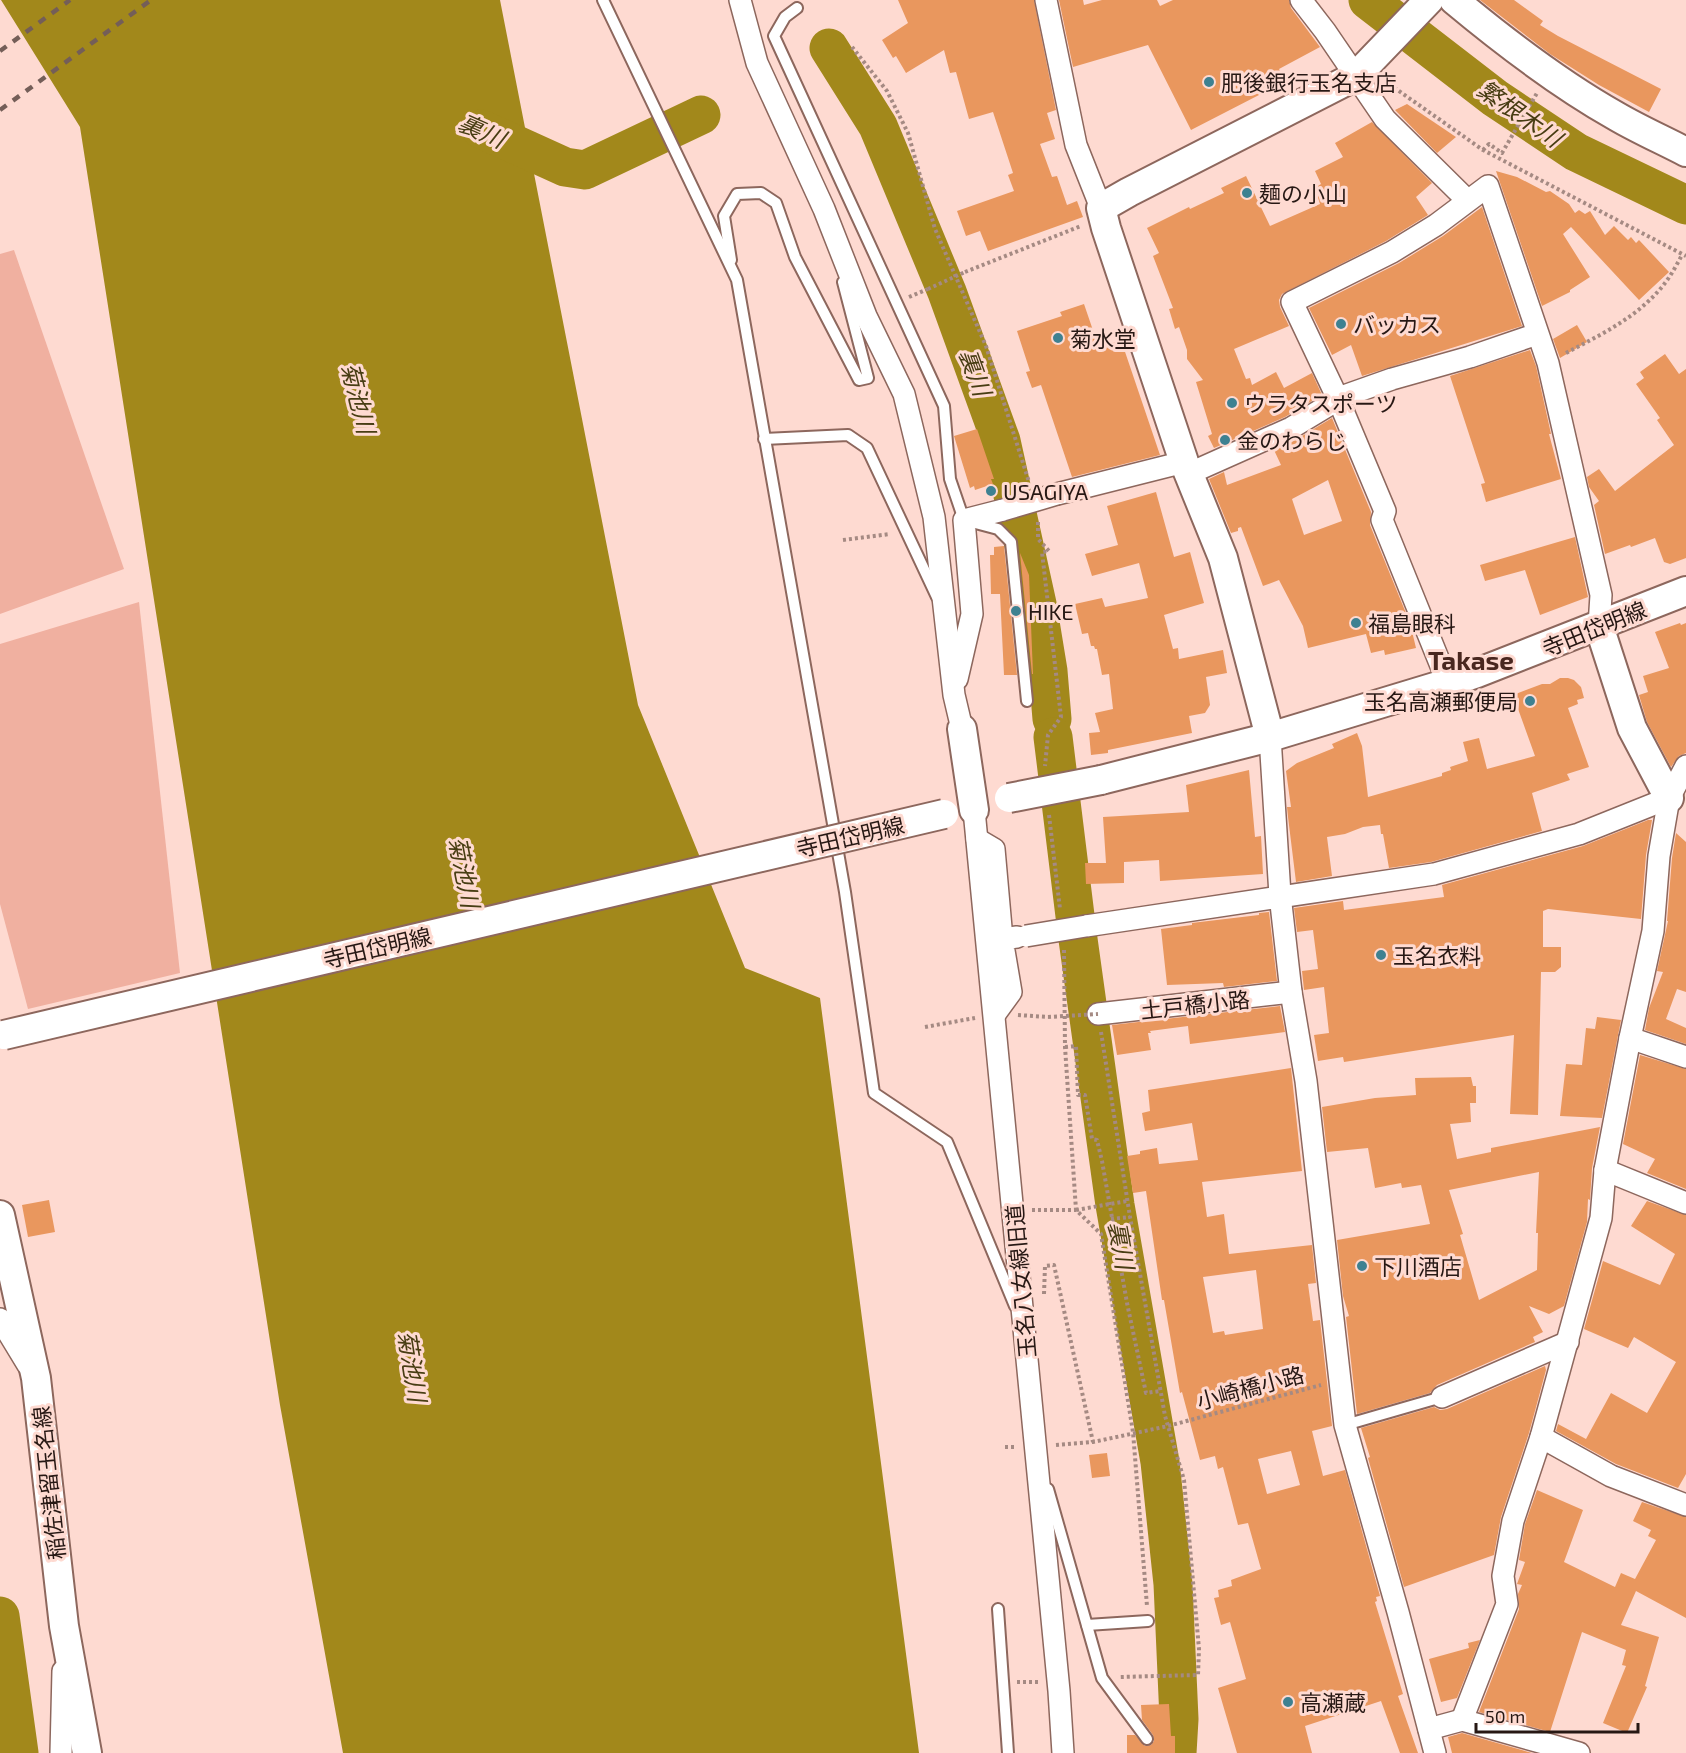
<svg xmlns="http://www.w3.org/2000/svg" width="1686" height="1753" font-family="'Exo 2','Noto Sans JP',sans-serif">
  <rect width="100%" height="100%" fill="#fedad1"/>
  <g fill="#f0b0a0">
    <polygon points="14,250 124,569 0,614 0,254"/>
    <polygon points="139,602 180,973 28,1009 0,904 0,644"/>
  </g>
  <polygon fill="#a2881b" points="1,0 500,0 638,705 745,968 820,998 919,1753 343,1753 280,1405 80,127"/>
  <g fill="none" stroke-linecap="round" stroke-linejoin="round">
    <g stroke="#a2881b" stroke-width="39">
      <polyline points="1368,0 1495,98 1576,152 1686,205"/>
      <polyline points="829,48 878,126 947,292 1001,441 1037,604 1048,671 1052,719"/>
      <polyline points="481,129 565,167 585,170 701,115"/>
      <polyline points="1053,737 1077,932 1115,1205 1160,1462 1173,1584 1179,1719 1177,1753"/>
      <polyline points="0,1616 19,1753"/>
    </g>
  </g>
  <g fill="#e9975e" fill-rule="evenodd">
    <polygon points="898,0 1034,0 1056,110 1047,113 1055,139 1040,144 1052,177 1057,176 1067,205 1077,201 1083,217 988,251 980,231 966,236 957,211 1014,191 1008,175 1013,173 993,112 969,119 956,72 950,73 944,50 906,73 896,56 893,58 882,40 908,23"/>
    <polygon points="1059,0 1083,0 1084,5 1102,0 1157,0 1160,6 1173,0 1289,0 1291,8 1320,47 1279,69 1283,77 1257,91 1259,95 1191,130 1148,45 1073,67"/>
    <polygon points="1480,0 1514,0 1543,21 1540,25 1558,36 1661,89 1649,112 1599,85 1550,54"/>
    <polygon points="1407,104 1456,137 1437,153 1395,110"/>
    <polygon points="1372,122 1432,183 1416,197 1428,215 1386,241 1282,294 1279,300 1280,307 1289,326 1234,349 1246,379 1250,378 1252,385 1276,372 1284,388 1312,373 1322,395 1285,417 1214,448 1208,436 1212,434 1196,382 1203,380 1187,359 1187,350 1179,327 1175,329 1169,309 1173,308 1153,256 1159,253 1147,228 1189,207 1190,209 1224,193 1221,188 1246,176 1270,226 1320,204 1315,188 1321,184 1315,171 1343,157 1335,143"/>
    <polygon points="1496,171 1517,177 1546,192 1550,191 1569,204 1575,213 1579,210 1585,214 1590,211 1605,235 1614,226 1628,240 1631,237 1636,243 1639,240 1669,272 1639,300 1571,227 1563,234 1590,277 1570,290 1570,292 1542,306"/>
    <polygon points="1482,207 1522,326 1362,376 1351,345 1332,355 1309,308 1399,263 1443,236"/>
    <polygon points="1084,304 1099,348 1121,340 1160,455 1072,477 1041,385 1032,388 1026,372 1030,371 1017,331 1062,316 1060,312"/>
    <polygon points="1577,325 1587,342 1560,358 1553,339"/>
    <polygon points="1530,350 1536,366 1551,434 1549,434 1561,479 1486,502 1481,484 1485,483 1450,376"/>
    <polygon points="1665,354 1679,374 1686,369 1686,558 1670,564 1664,562 1655,538 1631,547 1630,545 1605,554 1594,505 1599,501 1589,487 1587,477 1599,469 1615,491 1674,445 1657,420 1660,418 1636,384 1644,378 1640,372"/>
    <path d="M1332,418L1371,512L1370,525L1410,623L1416,648L1385,655L1384,650L1371,653L1366,634L1308,648L1303,626L1279,580L1263,586L1241,527L1238,528V531L1231,533L1209,479L1224,472L1227,485L1281,465L1274,450L1297,439ZM1328,480L1342,521L1304,535L1292,499Z"/>
    <polygon points="977,429 994,479 991,479 993,484 975,490 974,486 970,488 954,436"/>
    <polygon points="1156,492 1174,557 1190,552 1204,603 1164,615 1173,649 1178,648 1179,659 1223,650 1227,673 1206,677 1210,705 1205,713 1189,716 1192,733 1108,750 1108,753 1091,755 1089,733 1100,732 1095,713 1113,709 1109,674 1102,675 1097,649 1095,649 1094,646 1091,646 1088,633 1082,634 1075,604 1102,598 1105,607 1148,598 1139,563 1092,576 1085,554 1118,545 1107,506"/>
    <polygon points="1575,537 1588,597 1540,615 1525,570 1485,581 1480,565"/>
    <polygon points="1004,546 1017,675 1004,675 1000,594 991,594 990,555 994,555 994,547"/>
    <polygon points="1020,553 1029,575 1033,674 1032,674"/>
    <polygon points="1680,623 1681,625 1686,623 1686,753 1679,756 1671,767 1647,722 1639,695 1648,692 1643,676 1669,668 1655,632"/>
    <polygon points="1560,678 1568,678 1574,680 1581,687 1584,698 1577,700 1578,704 1568,708 1589,767 1567,774 1570,780 1532,793 1542,831 1431,862 1389,868 1383,834 1381,834 1380,825 1363,827 1345,834 1327,837 1332,876 1296,882 1288,817 1287,807 1291,807 1286,771 1297,763 1334,748 1332,744 1357,733 1362,746 1368,797 1442,776 1442,773 1451,770 1450,767 1468,761 1463,742 1479,738 1487,769 1535,756 1513,695 1542,684 1550,684"/>
    <polygon points="1249,770 1255,837 1261,836 1263,874 1160,881 1159,860 1124,862 1124,883 1086,884 1085,863 1106,863 1103,817 1189,812 1186,785"/>
    <polygon points="1648,820 1652,820 1646,855 1641,919 1548,909 1543,911 1543,947 1561,947 1561,967 1555,972 1541,972 1538,1115 1510,1114 1514,1035 1344,1062 1343,1057 1318,1061 1314,1035 1329,1033 1324,987 1304,990 1302,971 1318,969 1313,930 1297,932 1294,908 1343,901 1344,910 1444,897 1442,885 1583,846"/>
    <polygon points="1676,833 1686,842 1686,992 1677,989 1666,1019 1686,1028 1686,1044 1645,1030 1649,1008 1663,972 1657,971 1668,921 1667,921 1672,858"/>
    <polygon points="1269,912 1277,981 1224,987 1223,983 1167,985 1161,929 1192,925 1192,923 1200,922 1259,915 1259,913"/>
    <polygon points="1280,1006 1285,1032 1190,1044 1188,1026 1150,1031 1151,1033 1148,1033 1151,1050 1117,1055 1112,1025"/>
    <polygon points="1597,1017 1621,1020 1602,1118 1560,1116 1566,1064 1582,1065 1586,1028 1595,1029"/>
    <polygon points="1640,1055 1686,1069 1686,1189 1647,1173 1655,1159 1623,1144"/>
    <path d="M1291,1068L1302,1171L1202,1182L1207,1217L1224,1214L1229,1254L1312,1245L1316,1283L1308,1284L1313,1321L1320,1320L1332,1426L1312,1431L1323,1476L1345,1470L1380,1596L1376,1597L1377,1601L1375,1602L1403,1694L1398,1696L1418,1753H1400L1381,1701L1305,1726L1312,1753H1237L1218,1688L1246,1679L1230,1622L1221,1625L1214,1598L1219,1597L1218,1590L1232,1586L1231,1580L1261,1569L1248,1523L1238,1525L1223,1467L1218,1469L1215,1456L1200,1460L1182,1392L1180,1393L1164,1300H1162L1146,1191L1133,1193L1127,1156L1140,1154V1151L1157,1148L1159,1164L1198,1160L1192,1123L1145,1131L1142,1113L1150,1111L1148,1090ZM1256,1270L1263,1329L1225,1335L1224,1331L1213,1333L1203,1277ZM1291,1451L1300,1485L1267,1494L1258,1459Z"/>
    <path d="M1471,1077L1473,1086H1476V1103H1470L1471,1122L1450,1124L1457,1159L1491,1152V1148L1600,1127L1592,1168L1590,1200L1588,1199L1587,1222L1564,1306L1549,1314L1529,1306L1543,1332L1533,1337L1535,1342L1437,1385L1430,1393L1357,1414L1346,1317L1349,1316L1343,1296L1337,1240L1430,1224L1421,1185L1402,1188L1401,1183L1375,1188L1368,1148L1327,1152L1322,1107L1375,1098L1416,1095L1415,1078ZM1539,1172L1536,1233H1538L1537,1270L1479,1300L1460,1235L1463,1234L1449,1190Z"/>
    <polygon points="49,1200 55,1232 28,1237 22,1205"/>
    <polygon points="1647,1201 1686,1215 1686,1474 1678,1488 1616,1464 1556,1431 1558,1424 1586,1439 1611,1393 1647,1413 1676,1362 1634,1337 1628,1348 1584,1329 1603,1261 1660,1285 1675,1254 1631,1226"/>
    <polygon points="1545,1366 1546,1370 1529,1433 1501,1517 1494,1555 1404,1587 1368,1458 1370,1457 1361,1428 1434,1407 1440,1410 1447,1409"/>
    <polygon points="1107,1453 1110,1476 1092,1478 1089,1455"/>
    <polygon points="1537,1490 1583,1510 1564,1562 1615,1587 1621,1573 1635,1579 1656,1540 1648,1536 1651,1530 1633,1521 1642,1502 1686,1517 1686,1618 1636,1591 1621,1625 1659,1637 1645,1686 1647,1687 1627,1733 1603,1723 1626,1666 1622,1665 1626,1650 1582,1632 1550,1732 1479,1712 1519,1609 1518,1594 1522,1585 1517,1584 1525,1562 1519,1560 1525,1524"/>
    <polygon points="1480,1640 1457,1698 1441,1702 1429,1659 1469,1648 1468,1643"/>
    <polygon points="1169,1704 1171,1736 1175,1736 1175,1753 1127,1753 1127,1735 1135,1735 1145,1746 1151,1745 1154,1741 1153,1735 1142,1720 1141,1705"/>
    <polygon points="1462,1733 1532,1753 1452,1753 1448,1737"/>
  </g>
  <g fill="none" stroke-linecap="round" stroke-linejoin="round">
    <g stroke="#8d675d" stroke-width="14">
      <g id="lane">
        <polyline points="603,0 737,280 845,892 874,1093 947,1142 1015,1306"/>
        <polyline points="797,8 785,17 774,36 944,406 950,479 964,520 998,529 1011,542 1027,701"/>
        <polyline points="731,260 724,216 737,194 761,193 776,203 795,257 859,380 868,378 843,282"/>
        <polyline points="764,439 848,435 867,448 937,597"/>
        <polyline points="1345,1425 1442,1397"/>
        <polyline points="1048,1489 1102,1678 1147,1739"/>
        <polyline points="998,1609 1008,1753"/>
        <polyline points="1087,1625 1148,1621"/>
      </g>
    </g>
    <g stroke="#8d675d" stroke-width="24">
      <g id="street">
        <polyline points="740,0 757,63 824,209 866,316 904,394 934,517 954,695 962,729"/>
        <polyline points="1046,0 1076,145 1101,208"/>
        <polyline points="1301,0 1325,31 1385,119 1467,200"/>
        <polyline points="1188,474 1291,428 1344,396 1392,379 1470,357 1537,334"/>
        <polyline points="1057,494 1184,462"/>
        <polyline points="957,679 972,614 964,520 1003,510"/>
        <polyline points="1448,683 1382,520 1385,511 1338,399 1292,302 1392,252 1436,225 1488,186 1548,363 1601,595 1599,626"/>
        <polyline points="1270,737 1280,895 1291,992 1306,1081 1345,1425 1398,1612 1435,1753"/>
        <polyline points="974,810 1059,1691 1063,1753"/>
        <polyline points="977,839 994,849 1002,939"/>
        <polyline points="1086,926 1434,874 1579,834 1669,798"/>
        <polyline points="995,1014 1011,992 1002,939 1017,937"/>
        <polyline points="1098,1014 1291,992"/>
        <polyline points="1630,1038 1686,1057"/>
        <polyline points="1605,1170 1686,1203"/>
        <polyline points="0,1319 28,1365"/>
        <polyline points="1442,1397 1568,1342"/>
        <polyline points="1541,1437 1611,1476 1686,1505"/>
        <polyline points="1462,1720 1507,1604 1503,1576 1513,1521 1541,1437 1601,1218 1605,1170 1630,1038 1653,931 1659,856 1669,798 1686,766"/>
        <polyline points="1429,1729 1462,1720 1579,1753"/>
        <polyline points="61,1753 63,1671"/>
      </g>
    </g>
    <g stroke="#8d675d" stroke-width="32">
      <g id="secondary">
        <path d="M1454,0C1502,40 1561,85 1616,116C1638,129 1663,140 1686,152"/>
        <polyline points="1599,626 1632,728 1669,798"/>
        <polyline points="962,729 974,810"/>
        <polyline points="1270,737 1223,558 1184,462 1106,228 1101,208 1129,192 1356,76 1429,0"/>
        <polyline points="1101,780 1270,737 1448,683 1477,673 1686,591"/>
        <polyline points="0,1215 36,1378 64,1626 87,1753"/>
      </g>
    </g>
    <g stroke="#a58a83" stroke-width="4" stroke-dasharray="3 3" stroke-linecap="butt">
      <polyline points="852,47 887,91 908,133 935,229 986,346 1029,482"/>
      <polyline points="1389,84 1483,150 1686,256"/>
      <polyline points="1483,150 1489,144 1502,153 1537,93"/>
      <polyline points="965,272 1081,226"/>
      <polyline points="909,297 928,289"/>
      <path d="M1566,353C1602,334 1640,316 1665,283C1672,274 1677,264 1682,255"/>
      <polyline points="1038,522 1038,539 1049,551 1042,552 1061,717 1048,735 1045,766"/>
      <polyline points="843,540 890,534"/>
      <polyline points="1049,815 1060,909"/>
      <polyline points="1064,950 1065,1047 1076,1210 1101,1234 1133,1432 1147,1606"/>
      <polyline points="1018,1015 1048,1017"/>
      <polyline points="925,1027 975,1018"/>
      <polyline points="1101,1032 1130,1217 1165,1416 1184,1480 1199,1649 1198,1675 1119,1677"/>
      <polyline points="1065,1047 1076,1046 1078,1095 1085,1095 1092,1139 1097,1140 1102,1161 1127,1303 1146,1393 1160,1391"/>
      <polyline points="1032,1210 1076,1210"/>
      <polyline points="1111,1219 1130,1217"/>
      <polyline points="1044,1294 1045,1266 1054,1265 1093,1442"/>
      <polyline points="1056,1445 1093,1442 1168,1426 1321,1385"/>
      <polyline points="1005,1447 1016,1447"/>
      <polyline points="1017,1682 1039,1682"/>
    </g>
    <use href="#lane" stroke="#fff" stroke-width="10"/>
    <use href="#street" stroke="#fff" stroke-width="21"/>
    <use href="#secondary" stroke="#fff" stroke-width="28"/>
    <g stroke="#745e58" stroke-width="4.5" stroke-dasharray="8 8" stroke-linecap="butt">
      <polyline points="0,51 70,0"/>
      <polyline points="0,110 151,0"/>
    </g>
    <g stroke="#8d675d" stroke-width="24" stroke-linecap="butt">
      <g id="street-bridge">
        <polyline points="1003,510 1057,494"/>
        <polyline points="1026,936 1086,926"/>
      </g>
    </g>
    <g stroke="#8d675d" stroke-width="32" stroke-linecap="butt">
      <g id="secondary-bridge">
        <polyline points="1009,798 1101,780"/>
        <polyline points="4,1035 944,814"/>
      </g>
    </g>
    <g stroke="#a58a83" stroke-width="4" stroke-dasharray="3 3" stroke-linecap="butt">
      <polyline points="928,289 965,272"/>
      <polyline points="1048,1017 1098,1014"/>
      <polyline points="1076,1210 1127,1201"/>
    </g>
    <use href="#street-bridge" stroke="#fff" stroke-width="21"/>
    <use href="#secondary-bridge" stroke="#fff" stroke-width="28"/>
  </g>
  <g fill="#3e8191" stroke="#fedad1" stroke-width="2">
    <circle cx="1209" cy="82" r="6"/>
    <circle cx="1247" cy="193" r="6"/>
    <circle cx="1341" cy="324" r="6"/>
    <circle cx="1058" cy="338" r="6"/>
    <circle cx="1232" cy="403" r="6"/>
    <circle cx="1225" cy="440" r="6"/>
    <circle cx="991" cy="491" r="6"/>
    <circle cx="1016" cy="611" r="6"/>
    <circle cx="1356" cy="623" r="6"/>
    <circle cx="1530" cy="701" r="6"/>
    <circle cx="1381" cy="955" r="6"/>
    <circle cx="1362" cy="1266" r="6"/>
    <circle cx="1288" cy="1702" r="6"/>
  </g>
  <g text-anchor="middle" dominant-baseline="central" stroke-width="6" stroke-linejoin="round" paint-order="stroke">
    <g font-size="22" fill="#271814" stroke="#fedad1" text-anchor="start">
      <text x="1221" y="82">肥後銀行玉名支店</text>
      <text x="1259" y="193">麺の小山</text>
      <text x="1353" y="324">バッカス</text>
      <text x="1070" y="338">菊水堂</text>
      <text x="1244" y="403">ウラタスポーツ</text>
      <text x="1237" y="440">金のわらじ</text>
      <text x="1003" y="491">USAGIYA</text>
      <text x="1028" y="611">HIKE</text>
      <text x="1368" y="623">福島眼科</text>
      <text x="1518" y="701" text-anchor="end">玉名高瀬郵便局</text>
      <text x="1393" y="955">玉名衣料</text>
      <text x="1374" y="1266">下川酒店</text>
      <text x="1300" y="1702">高瀬蔵</text>
    </g>
    <g font-size="22" fill="#271814" stroke="#fedad1">
      <text transform="translate(1594 628) rotate(-22)">寺田岱明線</text>
      <text transform="translate(850 836) rotate(-13)">寺田岱明線</text>
      <text transform="translate(377 947) rotate(-13)">寺田岱明線</text>
      <text transform="translate(1195 1004) rotate(-6)">土戸橋小路</text>
      <text transform="translate(1020 1281) rotate(-95)">玉名八女線旧道</text>
      <text transform="translate(1250 1387) rotate(-15)">小崎橋小路</text>
      <text transform="translate(48 1483) rotate(-96)">稲佐津留玉名線</text>
    </g>
    <g font-size="24" font-style="italic" fill="#483d13" stroke="#fedad1">
      <text transform="translate(1520 113) rotate(35)">繁根木川</text>
      <text transform="translate(482 130) rotate(24)">裏川</text>
      <text transform="translate(976 372) rotate(70)">裏川</text>
      <text transform="translate(359 398) rotate(76)">菊池川</text>
      <text transform="translate(465 872) rotate(79)">菊池川</text>
      <text transform="translate(1122 1245) rotate(80)">裏川</text>
      <text transform="translate(413 1366) rotate(81)">菊池川</text>
    </g>
    <g font-size="26" font-weight="bold" fill="#49271f" stroke="#fedad1">
      <text x="1471" y="659">Takase</text>
    </g>
  </g>
  <path d="M1476 1723v9h162v-9" fill="none" stroke="#271814" stroke-width="3"/>
  <text x="1485" y="1723" font-size="18" fill="#271814" stroke="#fedad1" stroke-width="4.5" paint-order="stroke">50 m</text>
</svg>
